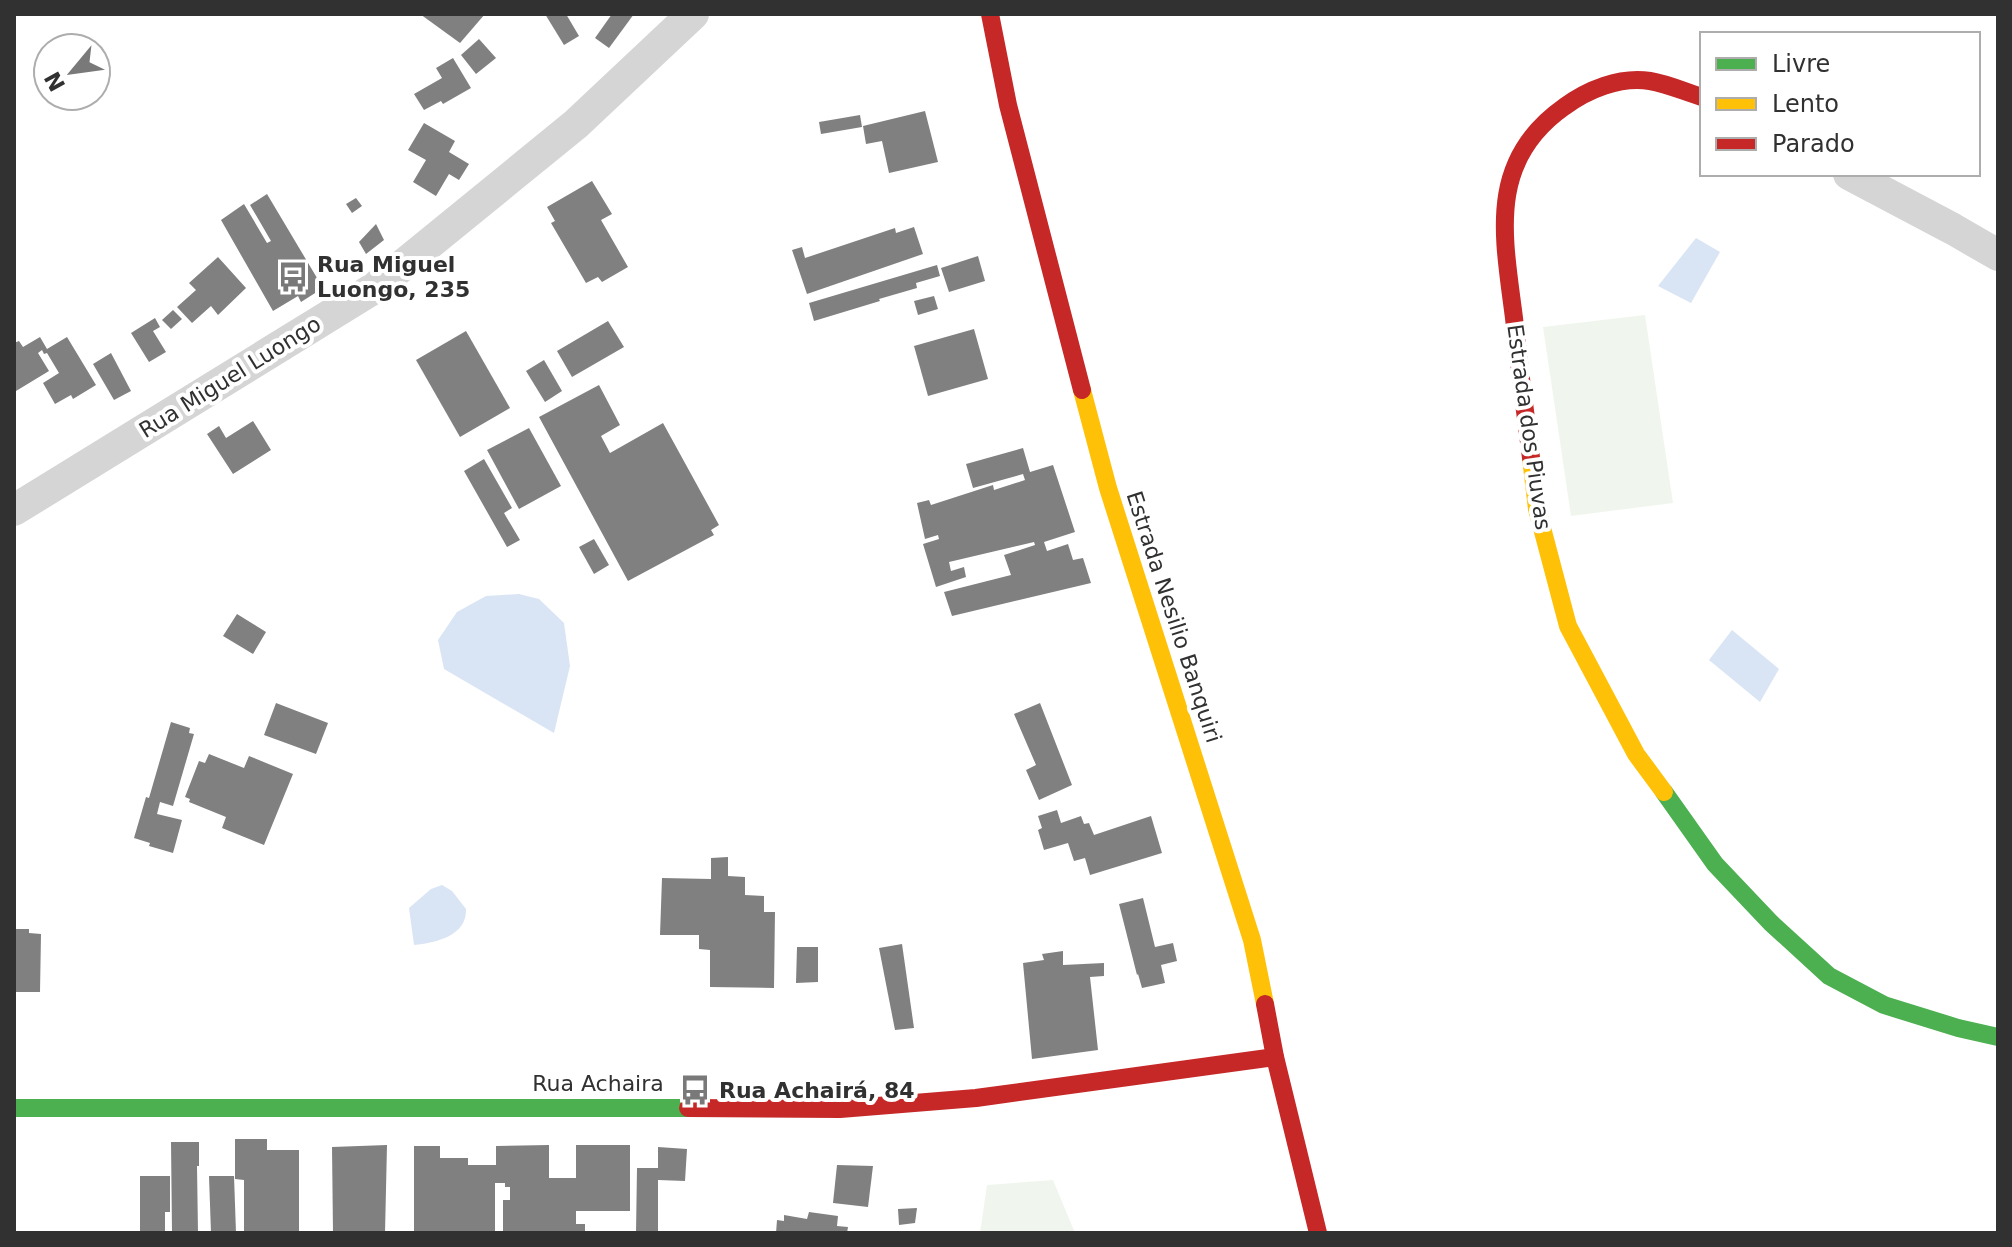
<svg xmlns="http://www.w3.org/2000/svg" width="2012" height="1247" font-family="'DejaVu Sans',sans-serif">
  <rect width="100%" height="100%" fill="#fff"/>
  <g fill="#f0f6ed">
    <polygon points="1645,315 1673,503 1571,516 1543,327"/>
    <polygon points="1053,1180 1075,1233 980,1233 987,1185"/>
  </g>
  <g fill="#d9e5f4">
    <polygon points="1696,238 1720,252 1691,303 1658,286"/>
    <polygon points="519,594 539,599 564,623 570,666 554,733 444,669 438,640 457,612 486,596"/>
    <polygon points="1732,630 1779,669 1760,702 1709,660"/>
    <path d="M442,885L452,891L466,909C467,936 435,943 414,945L409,908L431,889Z"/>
  </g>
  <g fill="#808080">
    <polygon points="420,14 485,14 460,43"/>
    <polygon points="545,14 566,14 579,36 564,45"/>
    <polygon points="612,14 634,14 609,48 595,38"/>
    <polygon points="479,39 496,58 476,74 461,55"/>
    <polygon points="453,58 471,88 443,104 441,101 424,110 414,94 442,78 436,68"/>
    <polygon points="925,111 938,162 889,173 882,141 866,144 863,126"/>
    <polygon points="860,115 862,127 821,134 819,122"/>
    <polygon points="424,123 455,141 449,152 469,164 459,180 449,174 436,196 413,182 426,160 408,150"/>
    <polygon points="592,181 612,214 601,220 628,267 602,282 598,277 586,283 551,223 555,221 547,207"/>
    <polygon points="267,194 323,288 301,302 298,296 273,311 221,220 244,204 267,243 271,241 250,205"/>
    <polygon points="356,198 362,206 352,213 346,204"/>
    <polygon points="376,224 384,240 366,254 359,242"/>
    <polygon points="914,227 923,254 807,294 792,250 802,247 805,258 895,228 896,233"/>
    <polygon points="978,256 985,281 949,292 941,268"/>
    <polygon points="218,257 246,288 218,315 211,306 192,323 177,307 196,290 189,283"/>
    <polygon points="937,265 940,276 916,283 917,288 879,299 880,301 814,321 809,303"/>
    <polygon points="934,296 938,309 918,315 914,301"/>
    <polygon points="173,310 182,319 171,329 162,320"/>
    <polygon points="155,318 160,327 153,331 166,352 149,362 131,333"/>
    <polygon points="608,321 624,347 572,377 557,351"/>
    <polygon points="974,329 988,379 928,396 914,346"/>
    <polygon points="466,331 510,408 460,437 416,360"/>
    <polygon points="40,337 47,349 67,337 96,385 73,399 71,395 55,404 43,383 59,373 47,353 44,354 42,350 38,353 49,371 16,391 14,388 14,343 19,341 23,347"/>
    <polygon points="111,353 131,391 114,400 93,364"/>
    <polygon points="544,360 562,391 545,402 526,371"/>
    <polygon points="599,385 620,425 601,436 610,453 663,423 719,525 711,530 714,535 628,581 539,417"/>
    <polygon points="253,421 271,450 233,474 207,434 219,426 226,438"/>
    <polygon points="529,428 561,486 519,509 487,450"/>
    <polygon points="1023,448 1030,472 1053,465 1075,532 1044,542 1047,551 1068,544 1073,560 1083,558 1091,583 952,616 944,592 1011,575 1004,555 1035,545 1034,542 949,562 951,571 964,567 966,577 936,587 923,544 939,539 938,535 925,539 917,503 929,500 931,505 993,485 994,490 1025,480 1023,474 973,488 966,464"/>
    <polygon points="484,459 512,508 504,513 520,540 507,547 464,471"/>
    <polygon points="594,539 609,565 594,574 579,547"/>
    <polygon points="237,614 266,632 253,654 223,636"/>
    <polygon points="276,703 328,723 316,754 264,735"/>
    <polygon points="1040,703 1072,785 1039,800 1026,770 1036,765 1014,714"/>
    <polygon points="171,722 190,728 189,733 194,734 173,806 160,802 157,814 182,820 173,853 149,846 150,843 134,838 146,797 149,798"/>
    <polygon points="209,754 244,768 249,756 293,774 264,845 222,828 226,817 189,802 190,799 185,797 199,761 205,763"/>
    <polygon points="1057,810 1061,823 1081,816 1084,824 1089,823 1094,835 1151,816 1162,853 1090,875 1085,858 1074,861 1068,843 1044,850 1038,830 1042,828 1038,816"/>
    <polygon points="728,857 728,876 745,877 745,895 764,896 764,912 775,912 774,988 710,987 710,950 699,949 699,935 660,935 662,878 711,879 711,858"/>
    <polygon points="1143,898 1155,947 1173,943 1177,961 1161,965 1165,983 1142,988 1138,974 1137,975 1119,904"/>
    <polygon points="14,929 29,929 29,933 41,934 40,992 14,992"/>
    <polygon points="902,944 914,1028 895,1030 879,948"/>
    <polygon points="797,947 818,947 818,982 796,983"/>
    <polygon points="1063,951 1063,965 1104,963 1104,976 1090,977 1098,1050 1032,1059 1023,963 1044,960 1042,954"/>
    <polygon points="235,1139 267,1139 267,1150 299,1150 299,1233 244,1233 244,1180 235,1179"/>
    <polygon points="171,1142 199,1142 199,1166 197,1166 198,1233 172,1233"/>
    <polygon points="387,1145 385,1233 333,1233 332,1147"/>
    <polygon points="549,1145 549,1178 576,1178 576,1145 630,1145 630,1211 576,1211 576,1224 585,1224 585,1233 503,1233 503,1200 510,1200 510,1187 505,1187 505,1183 495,1183 495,1233 414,1233 414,1146 440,1146 440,1158 468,1158 468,1165 496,1165 496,1146"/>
    <polygon points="658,1147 687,1149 685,1181 658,1180 658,1233 636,1233 637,1168 658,1168"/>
    <polygon points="837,1165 873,1166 868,1207 833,1203"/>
    <polygon points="140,1176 170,1176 170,1212 165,1212 165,1233 140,1233"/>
    <polygon points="209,1176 234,1176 236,1233 211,1233"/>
    <polygon points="917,1208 915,1223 899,1225 898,1209"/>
    <polygon points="809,1212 838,1216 837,1226 848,1227 847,1233 776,1233 777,1220 784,1221 784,1215 807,1219"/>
  </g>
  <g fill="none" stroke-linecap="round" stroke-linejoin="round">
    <g stroke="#d5d5d5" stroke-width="32">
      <polyline points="1849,174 1953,229 1998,255"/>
      <polyline points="14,510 376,287 576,124 693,14"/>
    </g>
    <g stroke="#4caf50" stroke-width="18">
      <polyline points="1664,792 1715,864 1771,923 1829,976 1884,1005 1958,1028 1998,1037"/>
      <polyline points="14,1108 688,1108"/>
    </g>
    <g stroke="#ffc107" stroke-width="18">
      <polyline points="1082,390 1108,488 1252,940 1265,1004"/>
      <polyline points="1531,458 1537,509 1568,626 1636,754 1664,792"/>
    </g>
    <g stroke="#c62828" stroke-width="18">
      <polyline points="990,14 1008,105 1082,390"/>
      <path d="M1531,458C1525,411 1519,365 1514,318C1504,238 1486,162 1564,107C1587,90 1620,76 1650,81C1668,84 1685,92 1702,97"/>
      <polyline points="1265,1004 1275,1057 1318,1233"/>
      <polyline points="688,1108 840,1109 976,1098 1275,1057"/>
    </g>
  </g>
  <defs>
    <g id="bus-bare" transform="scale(2.4)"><path d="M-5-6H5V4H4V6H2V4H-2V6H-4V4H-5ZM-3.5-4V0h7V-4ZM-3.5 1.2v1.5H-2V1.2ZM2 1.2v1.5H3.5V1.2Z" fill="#797979" stroke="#fff" stroke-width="2.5" paint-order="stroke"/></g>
  </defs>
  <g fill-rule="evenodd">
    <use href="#bus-bare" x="293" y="277"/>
    <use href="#bus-bare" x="695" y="1090"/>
  </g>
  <g text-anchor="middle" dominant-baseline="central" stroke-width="8" stroke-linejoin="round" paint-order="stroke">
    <g font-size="22" font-weight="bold" fill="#313131" stroke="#fff" text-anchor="start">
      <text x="317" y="264">Rua Miguel<tspan x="317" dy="25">Luongo, 235</tspan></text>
      <text x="719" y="1090">Rua Achairá, 84</text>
    </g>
    <g font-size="22" fill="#313131" stroke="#fff">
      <text transform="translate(230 377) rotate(-32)">Rua Miguel Luongo</text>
      <text transform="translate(1529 427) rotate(82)">Estrada dos Piuvas</text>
      <text transform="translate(1174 617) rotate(72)">Estrada Nesilio Banquiri</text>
      <text x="598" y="1083">Rua Achaira</text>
    </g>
  </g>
  <rect width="2012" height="1247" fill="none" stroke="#313131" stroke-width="32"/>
  <rect x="1700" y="32" width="280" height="144" fill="#ffffff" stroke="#adadad" stroke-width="2"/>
  <rect x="1716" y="58" width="40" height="12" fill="#4caf50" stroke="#adadad" stroke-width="2"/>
  <text x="1772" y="72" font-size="24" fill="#313131">Livre</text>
  <rect x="1716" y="98" width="40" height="12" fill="#ffc107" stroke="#adadad" stroke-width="2"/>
  <text x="1772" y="112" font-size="24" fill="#313131">Lento</text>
  <rect x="1716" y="138" width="40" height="12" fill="#c62828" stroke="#adadad" stroke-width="2"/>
  <text x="1772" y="152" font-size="24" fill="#313131">Parado</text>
  <g transform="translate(72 72) rotate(241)"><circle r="38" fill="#ffffff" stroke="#adadad" stroke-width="2"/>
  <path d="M0-6L14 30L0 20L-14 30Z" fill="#797979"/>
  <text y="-12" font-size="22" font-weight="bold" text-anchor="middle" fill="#313131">N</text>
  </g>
</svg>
